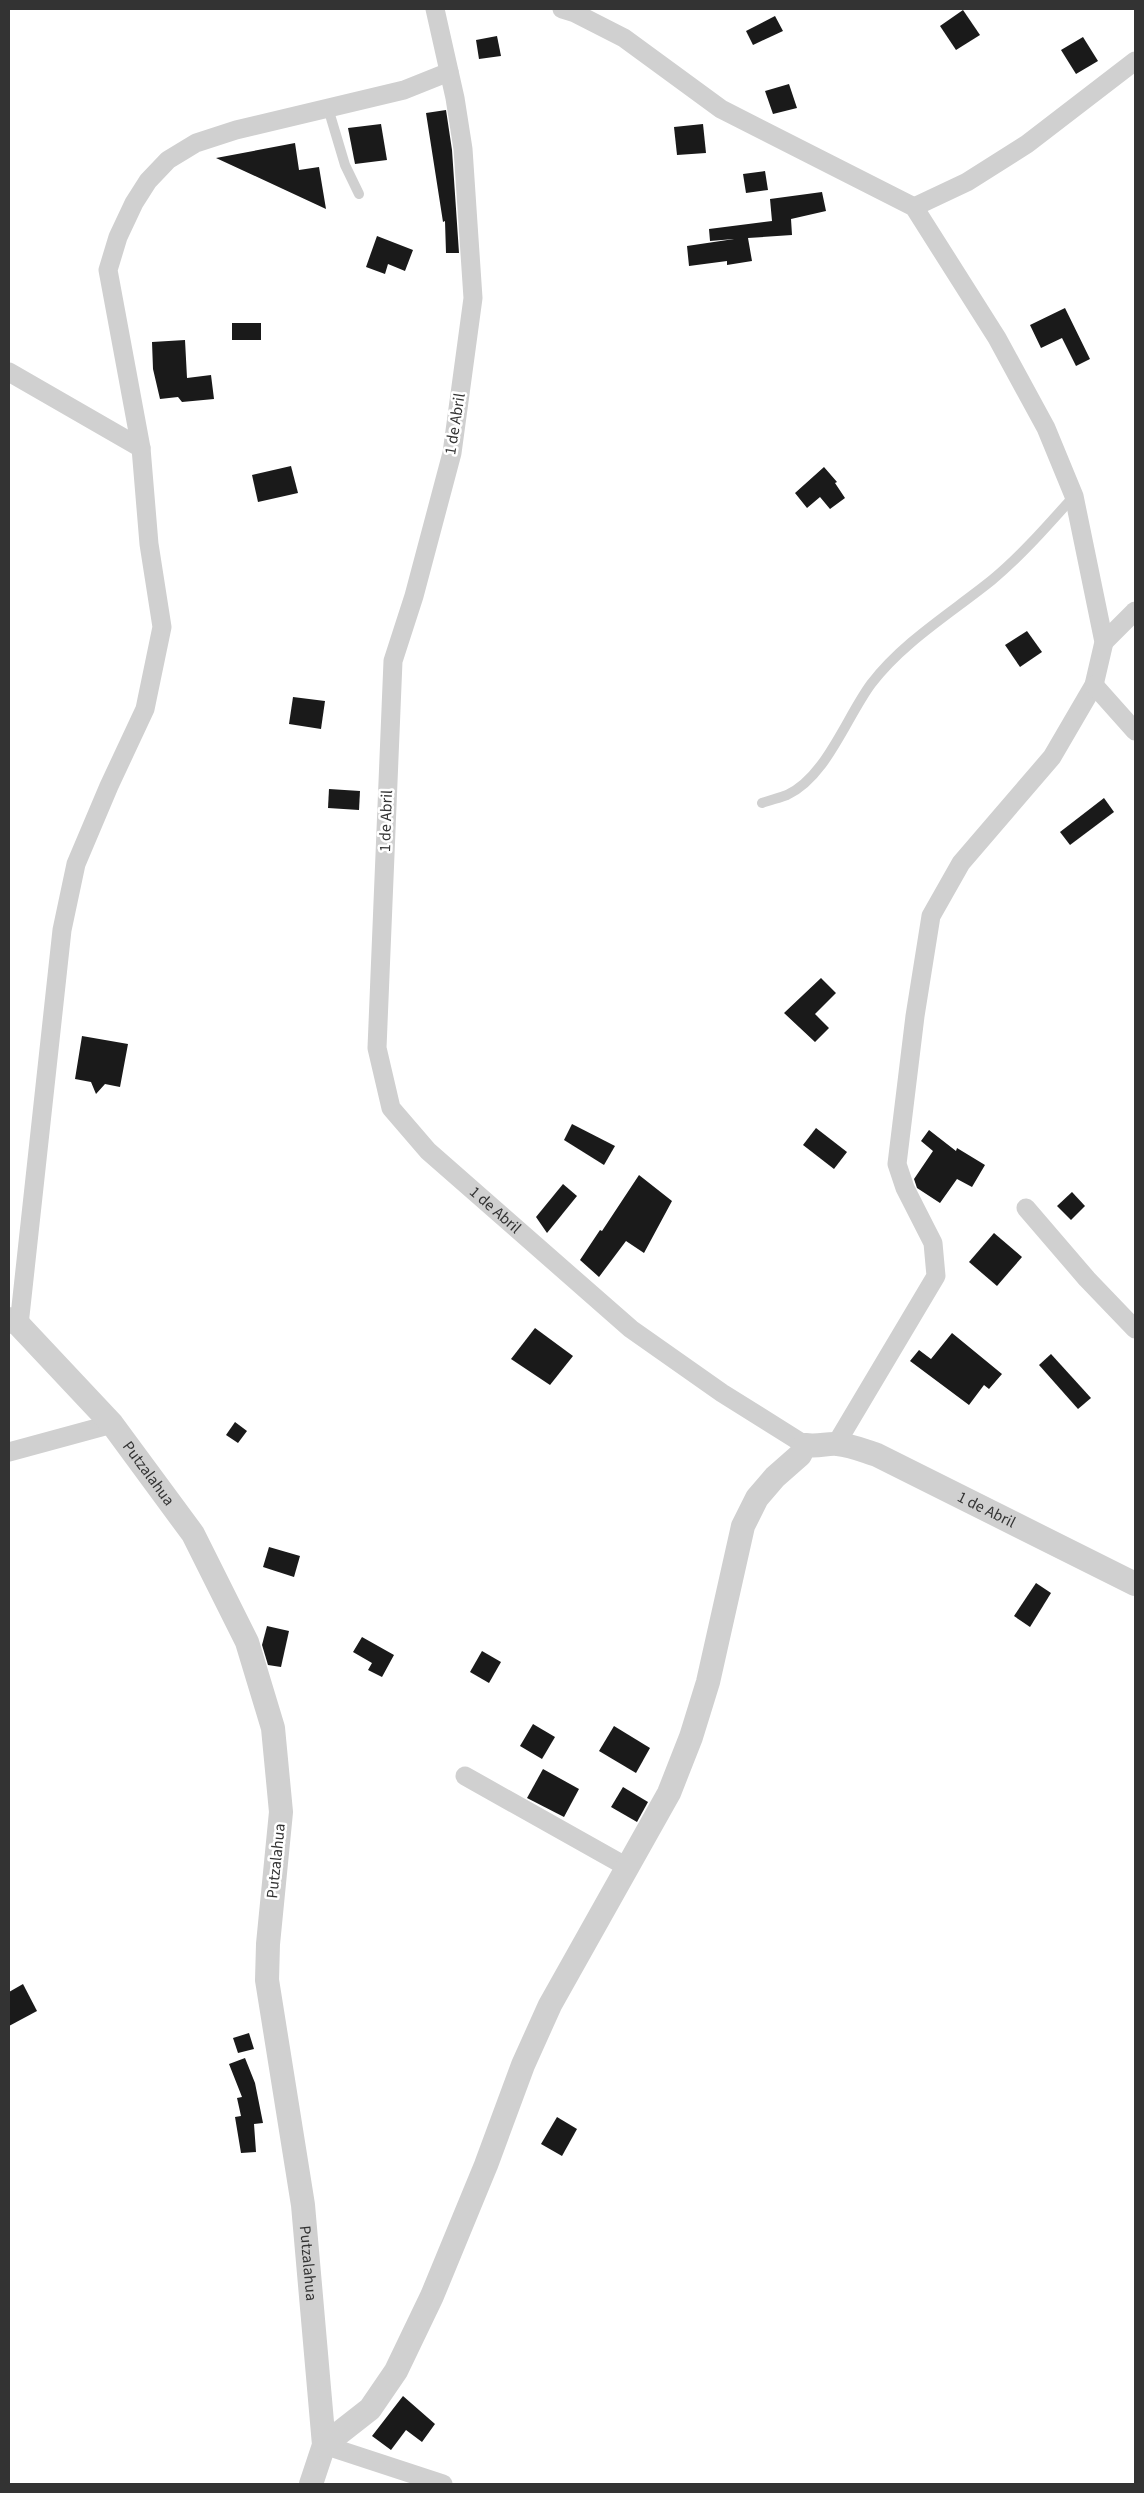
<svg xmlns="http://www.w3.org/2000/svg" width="1144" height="2493" font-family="'Source Sans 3',sans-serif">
  <rect width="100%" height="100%" fill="#fff"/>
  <g fill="#1a1a1a">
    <polygon points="963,10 980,35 956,50 940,26"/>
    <polygon points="775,16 783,31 753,45 746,31"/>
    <polygon points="497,36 501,56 479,59 476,40"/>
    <polygon points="1083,37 1098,61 1076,74 1061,50"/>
    <polygon points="789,84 797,108 773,114 765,91"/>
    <polygon points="446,110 452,150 459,253 446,253 445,221 443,222 426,113"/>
    <polygon points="381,124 387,160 355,164 348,128"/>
    <polygon points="703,124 706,153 677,155 674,127"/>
    <polygon points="295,143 299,170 319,167 326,209 216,158"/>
    <polygon points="765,171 768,190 746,193 743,174"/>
    <polygon points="822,192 826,211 791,219 792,235 748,238 752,261 727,265 727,261 689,266 687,246 734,239 710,241 709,229 772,221 770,199"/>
    <polygon points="377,236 413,250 405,271 388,264 385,274 366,267"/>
    <polygon points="1065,308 1090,359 1076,366 1062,338 1041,348 1030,325"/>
    <rect x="232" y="323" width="29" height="17"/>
    <polygon points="185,340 187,378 211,375 214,399 182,402 178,397 160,399 153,369 152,342"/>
    <polygon points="291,466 298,493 258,502 252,475"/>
    <polygon points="824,467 837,482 835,483 845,498 830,509 820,497 807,508 795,493"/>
    <polygon points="1027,631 1042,652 1020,667 1005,645"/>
    <polygon points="293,697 325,701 321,729 289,724"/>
    <polygon points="329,789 360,791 359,810 328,808"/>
    <polygon points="1104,798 1114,812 1070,845 1060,832"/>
    <polygon points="821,978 836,993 815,1014 829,1028 815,1042 784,1013"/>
    <polygon points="82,1036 128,1044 120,1087 105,1084 96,1094 91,1082 75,1079"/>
    <polygon points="572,1124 615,1146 604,1165 564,1140"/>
    <polygon points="816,1128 847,1152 834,1169 803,1145"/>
    <polygon points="929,1130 956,1151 957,1148 985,1165 972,1187 957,1179 940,1203 917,1188 914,1179 933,1151 921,1141"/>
    <polygon points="639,1175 672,1201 644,1253 626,1241 599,1277 580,1260 600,1230 602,1231"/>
    <polygon points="563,1184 577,1196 547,1233 536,1217"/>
    <polygon points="1072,1192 1085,1206 1071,1220 1057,1206"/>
    <polygon points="994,1233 1022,1257 997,1286 969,1262"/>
    <polygon points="535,1328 573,1356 550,1385 511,1359"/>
    <polygon points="952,1333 1002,1374 989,1389 984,1385 969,1405 910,1361 919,1350 931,1359"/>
    <polygon points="1051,1354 1091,1398 1078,1409 1039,1365"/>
    <polygon points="235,1422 247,1431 238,1443 226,1435"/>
    <polygon points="269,1547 300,1556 294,1577 263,1567"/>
    <polygon points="1036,1583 1051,1593 1030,1627 1014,1616"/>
    <polygon points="267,1626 289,1631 281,1667 268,1665 262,1645"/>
    <polygon points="362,1637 394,1655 382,1677 368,1670 372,1663 353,1652"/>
    <polygon points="482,1651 501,1662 489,1683 470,1672"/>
    <polygon points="533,1724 555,1737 542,1759 520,1746"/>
    <polygon points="614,1726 650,1748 636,1773 599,1751"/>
    <polygon points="543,1769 579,1789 564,1817 527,1798"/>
    <polygon points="623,1787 648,1802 637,1822 611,1807"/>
    <polygon points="23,1984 37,2011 9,2026 9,1992"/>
    <polygon points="249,2033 254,2049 238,2053 233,2038"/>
    <polygon points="245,2058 255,2083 263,2123 254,2124 256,2152 241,2153 235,2117 241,2116 237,2098 242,2097 229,2064"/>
    <polygon points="557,2117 577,2129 562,2156 541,2144"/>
    <polygon points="403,2396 435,2424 422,2442 406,2430 391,2450 372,2436"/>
  </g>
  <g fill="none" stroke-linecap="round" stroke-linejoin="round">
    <g stroke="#d0d0d0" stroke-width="10">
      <polyline points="328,108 345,165 359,194"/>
      <path d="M762,803C770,800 779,798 787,795C826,777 846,718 871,684C903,642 951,613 992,580C1022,555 1048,525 1074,496"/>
    </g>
    <g stroke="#d0d0d0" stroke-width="19">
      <path id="s1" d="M435,9L455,98L463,149L473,298L452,453L414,596L393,661L377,1048L391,1108L428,1151L631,1329L722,1393L805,1445"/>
      <polyline points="562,9 575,13 624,38 721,109 914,207 997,338 1046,428 1074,496 1104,642 1094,685 1052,757 961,863 931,916 915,1016 897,1164 905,1188 933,1243 936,1276 836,1444"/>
      <polyline points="914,207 967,182 1027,144 1135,61"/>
      <polyline points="9,372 141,448"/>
      <polyline points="1104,642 1135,611"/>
      <polyline points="1094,685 1135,731"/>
      <polyline points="1026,1208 1087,1279 1135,1329"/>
      <polyline points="19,1325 62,930 76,864 109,786 145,709 162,627 149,544 141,448 108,270 118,237 134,203 148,181 168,160 196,143 236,130 404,90 449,72"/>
      <polyline points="9,1452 112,1424"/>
      <polyline points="465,1776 627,1867"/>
      <polyline points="324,2445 443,2484"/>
    </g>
    <g stroke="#d0d0d0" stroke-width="24">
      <path id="s2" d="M9,1319L19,1325L112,1424L193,1534L247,1642L273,1728L281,1812L268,1944L267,1980L303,2205L324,2445L311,2484"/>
      <path id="s3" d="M324,2445L370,2409L396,2371L432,2296L486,2165L523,2065L550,2005L669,1793L691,1737L708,1682L743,1526L757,1498L775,1477L800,1455L805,1445C819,1447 827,1443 837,1444C851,1445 864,1451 877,1455L1135,1584"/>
    </g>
  </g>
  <g text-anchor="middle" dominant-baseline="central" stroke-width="5" stroke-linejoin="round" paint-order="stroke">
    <g font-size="16" fill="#333" stroke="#fff">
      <text transform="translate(455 424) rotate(-81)">1 de Abril</text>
      <text transform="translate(386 821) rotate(-88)">1 de Abril</text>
      <text stroke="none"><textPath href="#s1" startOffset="1260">1 de Abril</textPath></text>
      <text stroke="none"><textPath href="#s2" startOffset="209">Putzalahua</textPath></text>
      <text stroke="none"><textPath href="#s3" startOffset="1322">1 de Abril</textPath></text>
      <text transform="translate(276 1861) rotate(-84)">Putzalahua</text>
      <text stroke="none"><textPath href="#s2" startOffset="1034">Putzalahua</textPath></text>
    </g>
  </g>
  <rect width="1144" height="2493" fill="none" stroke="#333333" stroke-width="20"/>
</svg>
